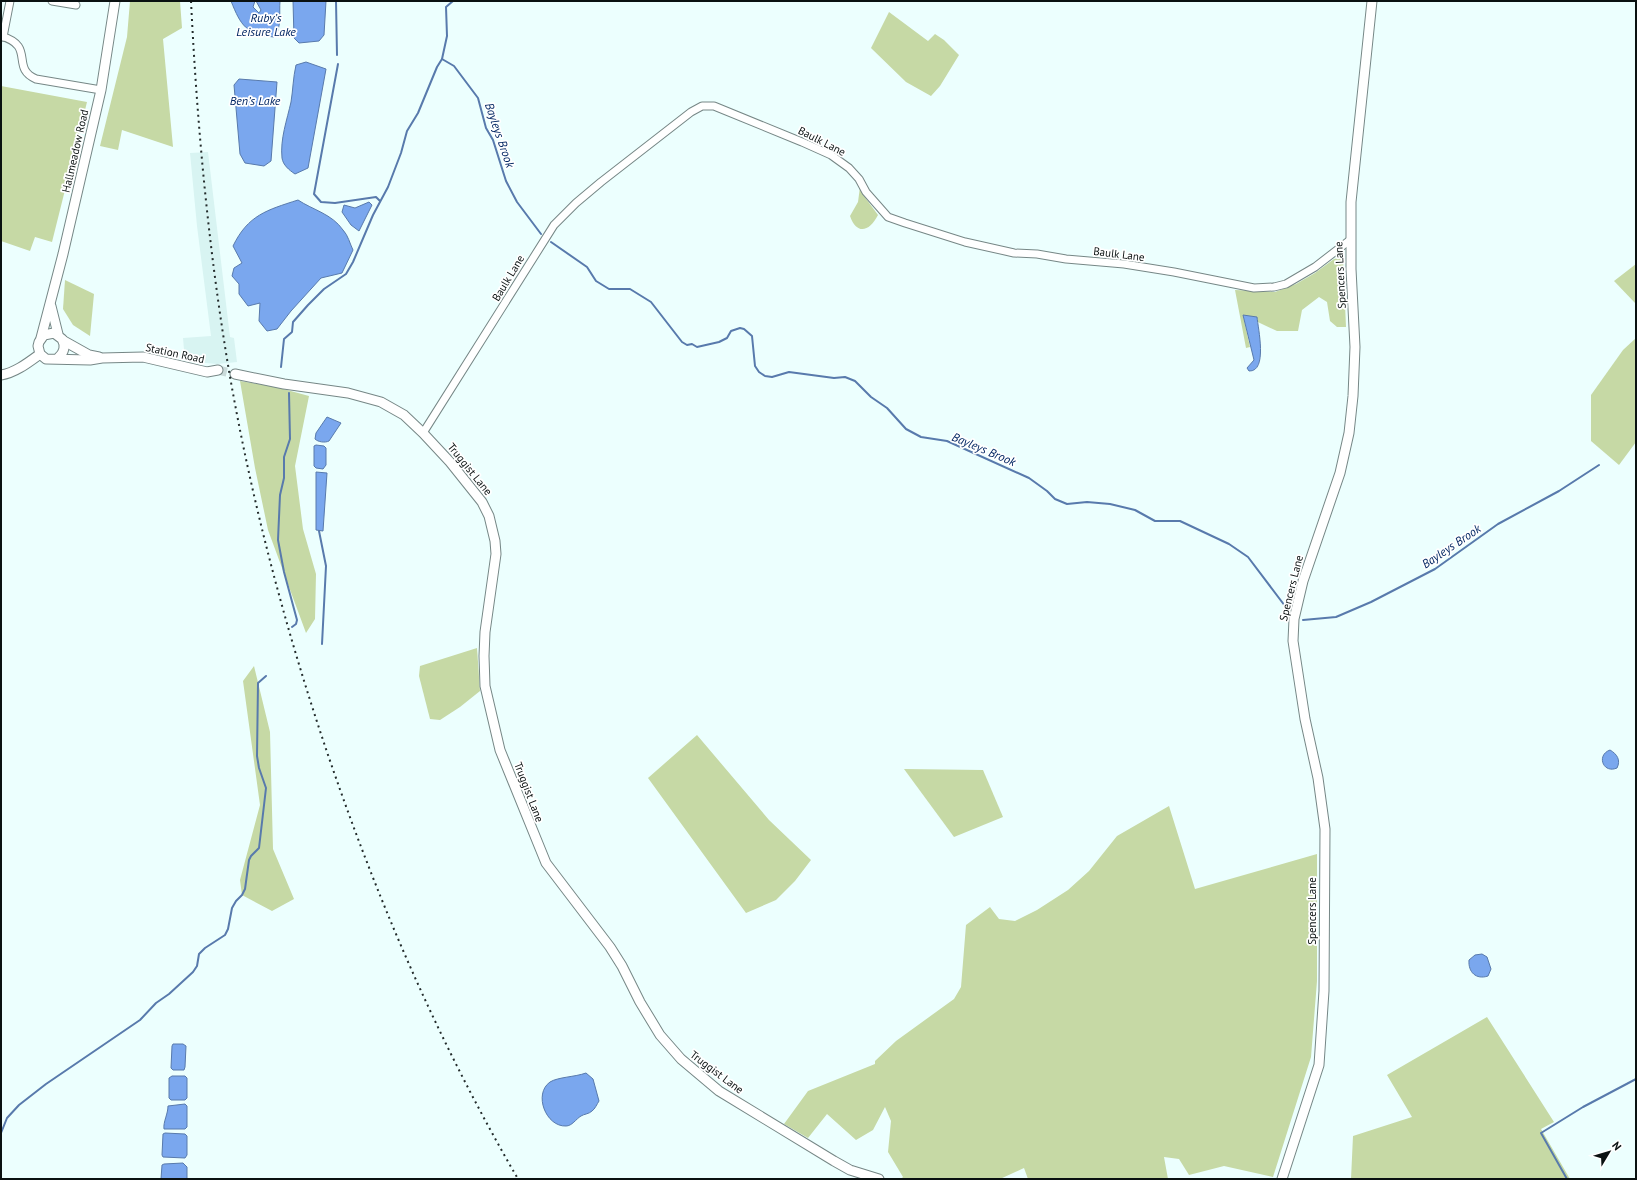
<svg xmlns="http://www.w3.org/2000/svg" width="1637" height="1180" font-family="'PT Sans',sans-serif">
  <rect width="100%" height="100%" fill="#ecfffe"/>
  <polygon fill="#d8f4f2" points="208,152 230,337 234,338 237,362 217,364 185,361 183,338 211,336 197,226 190,153"/>
  <g fill="#c6d9a5">
    <polygon points="130,1 180,1 182,28 163,39 173,147 122,130 118,150 100,146 127,37"/>
    <polygon points="889,12 928,41 935,34 944,40 959,55 940,86 931,96 906,82 871,48"/>
    <polygon points="1,86 87,102 52,242 35,237 30,251 1,241"/>
    <path d="M860,187L864,196L878,215C870,231 857,236 850,216L858,202Z"/>
    <polygon points="1343,257 1346,327 1337,327 1330,321 1327,302 1319,297 1302,310 1298,331 1277,331 1243,315 1250,347 1246,348 1235,290 1275,292 1296,284 1315,273 1334,259"/>
    <polygon points="1636,264 1636,304 1614,281"/>
    <polygon points="65,280 94,294 90,336 73,325 63,309"/>
    <polygon points="1636,338 1636,442 1619,465 1591,441 1591,395 1623,350"/>
    <polygon points="240,381 276,387 309,396 295,466 303,529 316,574 315,619 306,633 268,530 255,468"/>
    <polygon points="477,648 480,691 460,707 440,720 430,719 419,676 420,666"/>
    <polygon points="254,666 270,732 273,849 294,899 272,911 242,895 240,880 260,805 243,681"/>
    <polygon points="697,735 769,820 811,860 795,881 776,900 746,913 648,778"/>
    <polygon points="904,769 983,770 1003,817 954,837"/>
    <polygon points="1169,806 1195,889 1317,854 1317,981 1311,1057 1273,1177 1224,1166 1189,1175 1179,1159 1164,1157 1168,1179 1028,1179 1024,1168 1000,1179 901,1179 903,1177 888,1152 891,1121 885,1107 873,1130 856,1140 827,1114 808,1138 784,1124 808,1091 875,1064 875,1061 896,1041 954,999 961,987 966,925 990,907 999,919 1015,921 1037,910 1068,890 1089,871 1117,836"/>
    <polygon points="1487,1017 1554,1122 1541,1129 1570,1179 1351,1179 1353,1136 1412,1117 1387,1075"/>
  </g>
  <g fill="#7aa7ee" stroke="#587aac">
    <path d="M231,1H255L253,7L259,13L261,10L256,1H280C279,12 282,29 274,37C246,34 241,26 231,1Z"/>
    <polygon points="293,1 326,1 324,35 319,41 299,43 294,38"/>
    <path d="M306,62L326,69L308,168L295,174C289,170 283,165 282,158C280,139 287,120 291,102C293,90 293,78 296,65Z"/>
    <polygon points="239,79 277,82 271,161 264,166 245,163 240,154 234,85"/>
    <path d="M298,200C313,210 332,214 343,230C348,235 350,244 353,250L342,273L321,278L291,311L277,329L267,331L259,321L260,303L248,306L239,294V284L232,276L234,268L242,263L233,246C248,215 267,210 298,200Z"/>
    <polygon points="369,202 372,205 359,231 351,225 342,212 344,205 355,208"/>
    <path d="M1243,315L1257,317C1258,328 1268,372 1249,371L1247,368L1254,360Z"/>
    <path d="M327,417L341,423L329,441C325,443 318,442 315,439L316,433Z"/>
    <polygon points="316,445 324,446 326,448 326,465 323,469 316,468 314,466 314,446"/>
    <polygon points="316,472 327,473 323,531 316,530"/>
    <path d="M1610,750C1617,754 1621,760 1617,768C1603,774 1596,755 1610,750Z"/>
    <path d="M1482,954L1487,957L1491,969L1488,976C1476,980 1468,972 1469,960L1475,955Z"/>
    <polygon points="173,1044 183,1044 186,1046 185,1067 184,1070 173,1070 171,1068 172,1046"/>
    <path d="M586,1073L593,1079L599,1101C597,1104 595,1109 592,1111C589,1114 584,1114 581,1116C576,1119 572,1126 566,1126C546,1127 533,1094 550,1082C558,1077 575,1077 586,1073Z"/>
    <polygon points="172,1076 185,1076 187,1078 187,1098 185,1100 171,1100 169,1098 169,1078"/>
    <path d="M185,1104L187,1106V1127L185,1129H164C163,1122 168,1114 168,1106Z"/>
    <polygon points="165,1133 185,1134 187,1136 187,1155 185,1158 163,1157 162,1155 163,1134"/>
    <polygon points="183,1163 187,1167 187,1179 161,1179 162,1165 164,1164"/>
  </g>
  <g fill="none" stroke-linecap="round" stroke-linejoin="round">
    <g stroke="#587aac" stroke-width="2">
      <polyline points="336,1 337,55"/>
      <polyline points="442,59 454,66 478,98 486,128 493,140 506,181 517,202 541,234"/>
      <polyline points="338,64 314,194 321,202 335,203 376,197 380,201"/>
      <polyline points="551,242 587,267 596,281 609,289 630,289 651,302 682,342 687,345 692,344 697,347 719,342 727,338 731,331 740,328 744,329 752,336 755,366 759,372 765,376 772,377 789,372 834,378 845,377 855,381 871,397 887,408 906,429 921,437 947,441 1029,478 1047,491 1055,499 1067,504 1087,502 1110,504 1135,510 1155,521 1180,521 1229,544 1248,557 1285,606 1287,621"/>
      <polyline points="281,367 284,339 292,332 293,322 308,305 324,289 346,274 353,262 373,215 388,187 401,153 407,131 418,113 437,67 442,59 447,36 446,7 453,1"/>
      <polyline points="289,393 290,439 284,457 284,478 280,495 278,540 284,572 297,620 296,624 292,627"/>
      <polyline points="319,531 326,566 322,644"/>
      <polyline points="1303,620 1336,617 1371,602 1435,569 1498,524 1559,491 1599,465"/>
      <polyline points="1,1133 7,1118 19,1105 46,1084 140,1020 156,1003 169,994 193,972 197,966 199,954 205,948 225,935 228,929 232,908 236,901 242,895 245,889 249,860 251,856 259,848 266,788 259,768 257,756 258,683 266,676"/>
      <polyline points="1567,1179 1541,1133 1583,1107 1636,1079"/>
    </g>
    <polyline stroke="#cadbda" stroke-width="9" stroke-dasharray="9 4.5" stroke-linecap="butt" points="218,370 235,374"/>
    <g stroke="#768786" stroke-width="9">
      <g id="minor">
        <polyline points="52,1 76,5"/>
        <path d="M1,36C36,46 10,68 36,79L101,90"/>
        <polyline points="3,37 10,1"/>
        <polyline points="423,433 554,225 576,203 601,182 691,112 702,106 714,106 802,142 831,155 849,168 859,179 866,192 888,217 905,223 965,242 1014,253 1037,254 1066,259 1124,264 1174,272 1254,288 1274,287 1286,284 1315,267 1350,240"/>
      </g>
    </g>
    <g stroke="#768786" stroke-width="11">
      <g id="tertiary">
        <polyline points="51,306 58,334"/>
        <polyline points="41,338 63,254 101,90 115,1"/>
        <polyline points="64,341 89,355 99,357"/>
        <path d="M58,358C64,353 66,346 62,339L54,333L44,335L39,342L38,346L40,354L46,359L90,360L102,358L143,357L207,372L218,370"/>
        <polyline points="235,374 284,384 348,393 381,402 404,415 423,433 450,462 482,502 489,516 495,541 496,554 485,632 484,656 485,686 500,750 546,863 610,947 622,966 640,1002 660,1035 681,1059 719,1091 834,1161 850,1170 879,1179"/>
        <path d="M1,375C15,373 29,362 40,354"/>
        <polyline points="1282,1179 1319,1065 1324,991 1325,829 1318,778 1305,719 1293,641 1294,619 1303,581 1340,473 1349,433 1353,396 1355,347 1351,269 1351,202 1372,1"/>
      </g>
    </g>
    <use href="#minor" stroke="#fff" stroke-width="7"/>
    <use href="#tertiary" stroke="#fff" stroke-width="9"/>
    <path stroke="#232b2b" stroke-width="2" stroke-dasharray="2 4" stroke-linecap="butt" d="M191,1C197,123 208,245 228,365C250,495 284,624 326,749C377,900 438,1041 518,1179"/>
  </g>
  <g text-anchor="middle" dominant-baseline="central" stroke-width="3.5" stroke-linejoin="round" paint-order="stroke">
    <g font-size="11" fill="#0a1111" stroke="#fff">
      <text transform="translate(822 141) rotate(27)">Baulk Lane</text>
      <text transform="translate(75 151) rotate(-77)">Hallmeadow Road</text>
      <text transform="translate(1119 254) rotate(7)">Baulk Lane</text>
      <text transform="translate(1340 275) rotate(-93)">Spencers Lane</text>
      <text transform="translate(508 278) rotate(-59)">Baulk Lane</text>
      <text transform="translate(175 353) rotate(12)">Station Road</text>
      <text transform="translate(470 469) rotate(51)">Truggist Lane</text>
      <text transform="translate(1291 588) rotate(-76)">Spencers Lane</text>
      <text transform="translate(529 792) rotate(69)">Truggist Lane</text>
      <text transform="translate(1312 911) rotate(-90)">Spencers Lane</text>
      <text transform="translate(717 1072) rotate(37)">Truggist Lane</text>
    </g>
    <g font-size="12" font-style="italic" fill="#002562" stroke="#fff">
      <text x="266" y="17">Ruby’s<tspan x="266" dy="14">Leisure Lake</tspan></text>
      <text x="255" y="100">Ben’s Lake</text>
      <text transform="translate(500 135) rotate(71)">Bayleys Brook</text>
      <text transform="translate(984 449) rotate(23)">Bayleys Brook</text>
      <text transform="translate(1451 546) rotate(-34)">Bayleys Brook</text>
    </g>
  </g>
  <rect width="1637" height="1180" fill="none" stroke="#0a1111" stroke-width="4"/>
  <g transform="translate(1609 1152) rotate(52)" stroke="#ffffff" stroke-width="3" paint-order="stroke">
  <path d="M0-3L7 15L0 10L-7 15Z" fill="#0a1111"/>
  <text y="-6" font-size="11" font-weight="bold" text-anchor="middle" fill="#0a1111">N</text>
  </g>
</svg>
